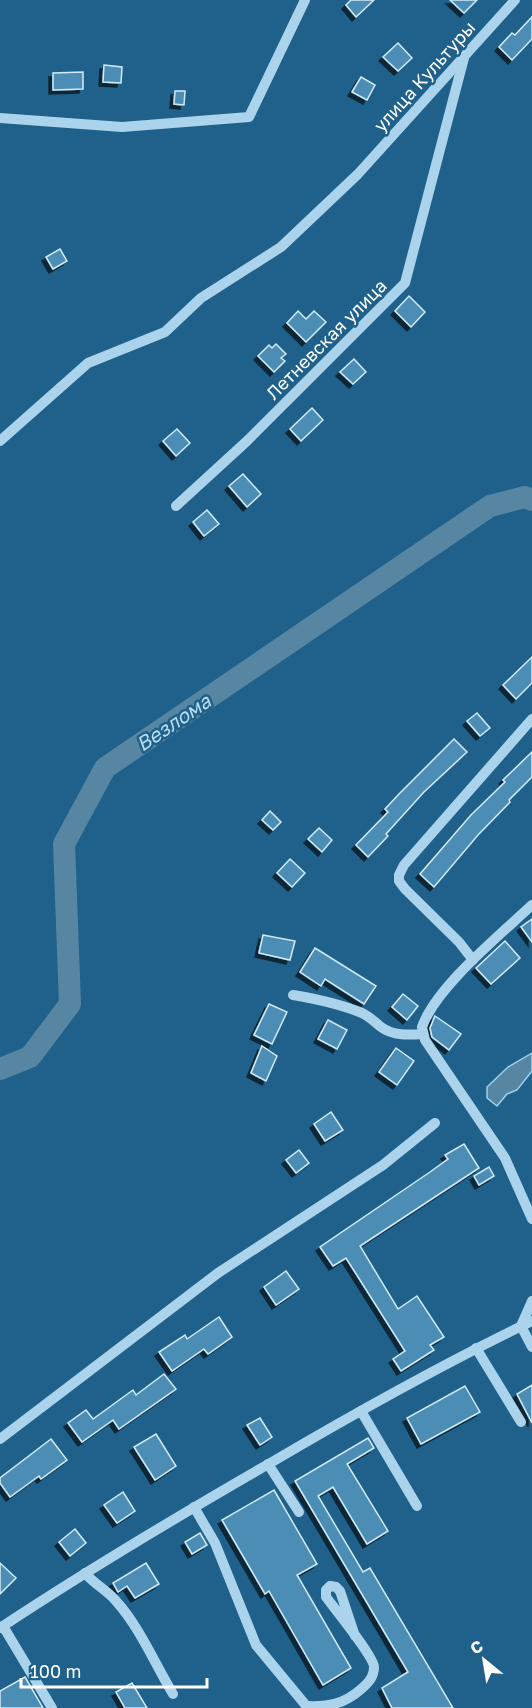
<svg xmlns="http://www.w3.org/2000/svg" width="532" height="1708" font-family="'Golos Text',sans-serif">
  <defs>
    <filter id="shadow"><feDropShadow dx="-4" dy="4" stdDeviation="0" flood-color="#0009"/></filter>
  </defs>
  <rect width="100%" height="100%" fill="#1f618b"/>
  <polygon fill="#5786a2" stroke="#9fd1ed" stroke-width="1.5" points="532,1053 532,1071 517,1090 507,1094 497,1106 487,1098 487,1087 508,1067"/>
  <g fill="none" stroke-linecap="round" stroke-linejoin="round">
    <polyline stroke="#5786a2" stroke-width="22" points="0,1069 30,1057 70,1004 64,844 105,768 490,506 525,497 532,500"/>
  </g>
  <g fill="#4c8db4" stroke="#d0eaf8" stroke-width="1.5" filter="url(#shadow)">
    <polygon points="351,0 374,0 356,17 346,5"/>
    <polygon points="450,0 477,0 464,13"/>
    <polygon points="532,17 532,39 512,60 499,47 512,33 515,35"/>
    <polygon points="398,43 412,58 398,71 383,57"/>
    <polygon points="104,65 122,67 121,83 103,82"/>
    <polygon points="83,72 83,89 53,90 53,73"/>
    <polygon points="361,77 375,85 367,100 352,92"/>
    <polygon points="175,91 185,91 184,105 174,104"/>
    <polygon points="60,249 67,261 53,269 46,257"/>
    <polygon points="409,296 425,312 411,327 395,311"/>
    <polygon points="298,311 306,319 314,311 326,322 306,342 287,323"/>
    <polygon points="276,344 286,354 281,358 285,361 274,372 258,356 269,345 272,348"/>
    <polygon points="354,359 366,372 353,384 340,372"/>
    <polygon points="312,408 323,420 301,441 290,429"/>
    <polygon points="177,429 190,443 176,456 163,441"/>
    <polygon points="243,474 261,494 247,507 229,486"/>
    <polygon points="207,510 219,524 204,536 193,522"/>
    <polygon points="532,657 532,683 516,699 503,685"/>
    <polygon points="477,713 490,728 480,736 467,721"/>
    <polygon points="454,739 467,752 424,792 386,834 388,836 368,857 356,845 388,812 385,809 399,794"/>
    <polygon points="532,752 532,777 509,800 510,802 478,835 434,887 420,874 471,815 505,782 503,780"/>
    <polygon points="270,811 281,822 273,830 262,820"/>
    <polygon points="319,828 332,840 322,852 308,839"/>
    <polygon points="290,859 305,873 292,887 277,873"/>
    <polygon points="532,919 532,942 521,927"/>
    <polygon points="263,935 295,941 290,960 259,953"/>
    <polygon points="505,941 520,958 491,984 476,968"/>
    <polygon points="315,948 376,986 364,1004 325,979 321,986 300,972"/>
    <polygon points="403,994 418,1006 407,1020 392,1007"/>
    <polygon points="269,1004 287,1012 272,1044 254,1035"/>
    <polygon points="435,1016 461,1034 449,1050 432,1037 430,1028"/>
    <polygon points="328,1020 347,1030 337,1049 318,1039"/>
    <polygon points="262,1046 277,1056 266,1081 251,1073"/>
    <polygon points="396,1048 414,1061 397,1085 379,1072"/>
    <polygon points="331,1112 343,1130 325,1141 314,1124"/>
    <polygon points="464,1144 479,1168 360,1246 398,1309 417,1296 444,1337 430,1345 434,1350 401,1371 393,1359 405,1351 346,1258 333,1266 320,1247 430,1172 448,1159 445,1155"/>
    <polygon points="299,1150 309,1163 296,1173 286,1160"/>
    <polygon points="489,1167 494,1176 479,1185 474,1176"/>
    <polygon points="286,1271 299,1289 276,1305 264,1287"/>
    <polygon points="219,1317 232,1337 208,1354 204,1349 172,1371 159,1352 185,1335 187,1339"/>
    <polygon points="164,1374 176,1389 119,1429 113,1420 82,1442 68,1423 86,1410 93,1419 133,1390 136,1395"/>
    <polygon points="532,1385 532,1423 517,1394"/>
    <polygon points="465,1386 480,1412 421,1444 407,1418"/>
    <polygon points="260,1418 272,1437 260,1445 247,1425"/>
    <polygon points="156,1434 176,1466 155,1480 134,1447"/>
    <polygon points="368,1438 374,1448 347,1464 388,1531 367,1544 333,1487 318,1496 363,1572 370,1568 453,1708 392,1708 382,1688 408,1672 295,1481"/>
    <polygon points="51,1439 67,1460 41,1479 39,1476 10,1497 0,1483 0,1478"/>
    <polygon points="274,1490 317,1564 297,1575 351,1668 323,1685 269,1591 265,1594 222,1520"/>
    <polygon points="123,1492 135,1511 117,1523 104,1505"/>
    <polygon points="75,1529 86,1543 70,1556 59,1542"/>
    <polygon points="200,1533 207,1545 192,1554 185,1542"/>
    <polygon points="0,1563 16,1578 0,1594"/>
    <polygon points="146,1563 159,1584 135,1598 127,1586 118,1592 113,1583"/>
    <polygon points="25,1677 43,1708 0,1708 0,1691"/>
    <polygon points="132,1683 147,1708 125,1708 116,1692"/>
  </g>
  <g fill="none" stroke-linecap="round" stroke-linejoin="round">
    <g stroke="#abd4ec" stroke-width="10">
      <polyline points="0,118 122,127 249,117 305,0"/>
      <polyline points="0,441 88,363 165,332 201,298 281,247 358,174 515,0"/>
      <polyline points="176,506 247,441 405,283 464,58"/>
      <path d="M532,905C500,935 436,987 422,1027L425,1040L505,1158L532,1219"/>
      <polyline points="473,960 459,942 405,889 399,881 399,875 404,865 532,719"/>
      <path d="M293,995C317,999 340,1004 362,1013C370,1017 375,1022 381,1027C393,1036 409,1035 423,1034"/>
      <polyline points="532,1301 521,1326 532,1347"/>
      <polyline points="476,1348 521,1422"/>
      <polyline points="361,1411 417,1506"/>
      <polyline points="0,1439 218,1273 383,1165 435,1123"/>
      <polyline points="268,1464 299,1512"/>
      <polyline points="194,1507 215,1543 256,1645 308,1708"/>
      <path d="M85,1573C95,1585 107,1590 116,1601C139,1626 155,1664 173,1694"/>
      <polyline points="3,1626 52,1708"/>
      <path d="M0,1628C89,1569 180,1515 272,1462C357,1412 443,1364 532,1321"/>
      <path d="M307,1706C328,1707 344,1704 360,1690C367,1684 374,1678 374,1667C374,1657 335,1609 326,1597V1590L330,1586L336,1587L340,1591L355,1636"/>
    </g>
  </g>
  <g text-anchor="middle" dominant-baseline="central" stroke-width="5" stroke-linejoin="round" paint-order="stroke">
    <g font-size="18" fill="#fff" stroke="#1f618b">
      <text transform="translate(424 76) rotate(-48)">улица Культуры</text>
      <text transform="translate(326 339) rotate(-45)">Летневская улица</text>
    </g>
    <g font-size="20" font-style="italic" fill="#b7ddf3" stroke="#1f618b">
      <text transform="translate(173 722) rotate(-34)">Везлома</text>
    </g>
  </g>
  <g transform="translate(484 1660) rotate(330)" stroke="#1f618b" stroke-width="4.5" paint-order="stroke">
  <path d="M0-4.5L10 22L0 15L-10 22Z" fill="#ffffff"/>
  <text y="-9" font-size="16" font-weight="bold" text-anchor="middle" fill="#ffffff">С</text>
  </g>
  <path d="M21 1678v9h186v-9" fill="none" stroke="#ffffff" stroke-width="3"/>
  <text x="30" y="1678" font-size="18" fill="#ffffff" stroke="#1f618b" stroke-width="4.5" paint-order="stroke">100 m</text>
</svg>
